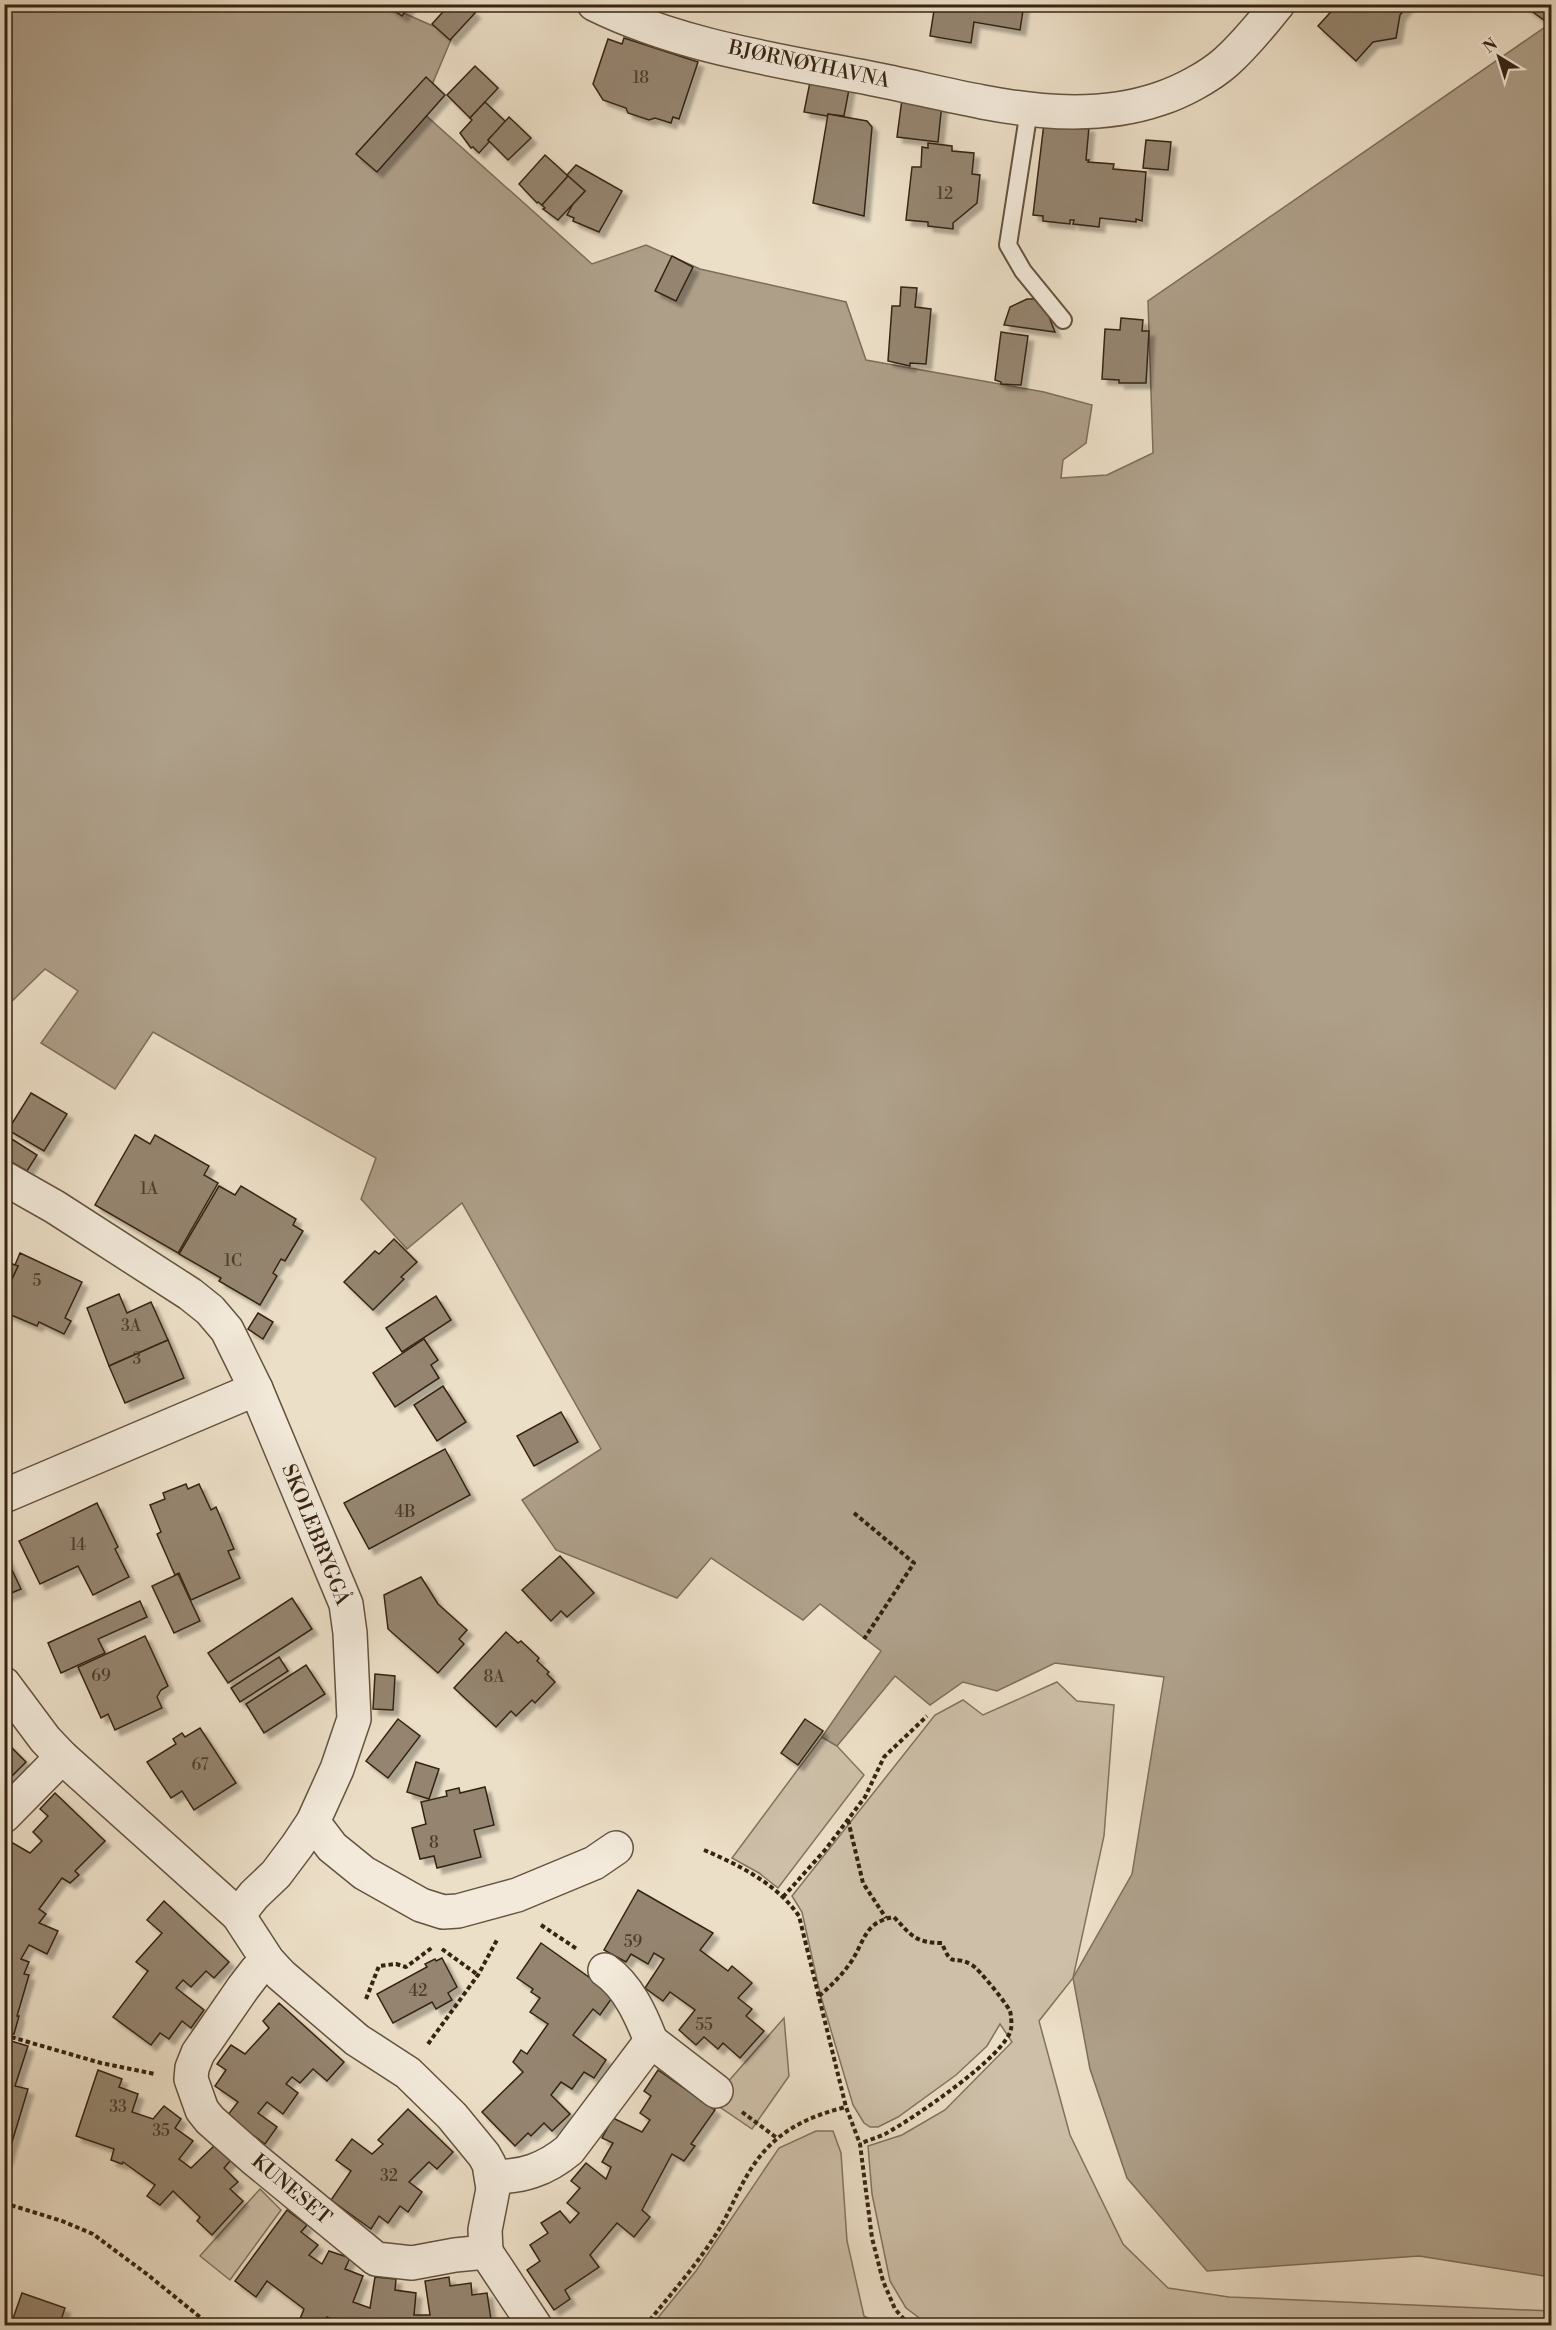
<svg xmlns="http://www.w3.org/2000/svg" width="1556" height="2330" font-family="'Libre Bodoni',serif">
  <defs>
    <filter id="shadow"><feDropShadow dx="5.5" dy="5.5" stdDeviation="1.5" flood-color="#0004"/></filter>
  </defs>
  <rect width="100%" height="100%" fill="#ecdfc7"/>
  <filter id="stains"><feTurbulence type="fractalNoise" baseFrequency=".00333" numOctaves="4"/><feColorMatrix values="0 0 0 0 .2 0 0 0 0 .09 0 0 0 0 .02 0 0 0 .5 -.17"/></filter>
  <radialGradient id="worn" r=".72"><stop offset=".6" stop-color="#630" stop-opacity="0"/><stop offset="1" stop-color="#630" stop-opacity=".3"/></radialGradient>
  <g fill="#cdbfa8" stroke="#82725d" stroke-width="1.5">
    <polygon points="1057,1682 1077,1701 1114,1705 1104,1836 1073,1978 1039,2021 1070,2135 1123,2244 1168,2288 1229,2297 1551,2311 1551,2325 652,2325 696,2271 779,2148 816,2131 833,2131 841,2153 847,2241 864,2316 881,2325 922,2320 906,2308 890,2281 872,2194 868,2146 902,2135 945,2110 1012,2042 1000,2024 987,2046 956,2075 898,2117 878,2127 870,2127 864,2123 853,2105 820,1993 802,1912 792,1896 935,1715 963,1700 983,1715"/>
    <polygon points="822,1737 837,1746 864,1775 778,1888 759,1873 732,1858"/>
    <polygon points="784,2018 789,2076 752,2129 711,2101"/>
    <polygon points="260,2189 281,2210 230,2280 200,2256"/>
  </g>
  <polygon fill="#ae9f89" stroke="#7e6e59" stroke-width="1.5" points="4,5 386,5 453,35 421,111 592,264 646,245 700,269 846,302 866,360 1044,392 1092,405 1086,443 1063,460 1061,478 1107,475 1153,453 1148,301 1551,23 1551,2277 1419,2256 1207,2271 1127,2178 1090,2069 1073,1978 1132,1874 1164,1677 1055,1663 997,1691 963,1682 930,1705 895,1676 837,1746 822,1737 881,1651 820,1604 803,1620 711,1558 677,1598 556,1550 522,1500 601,1449 462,1203 407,1249 361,1199 376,1158 153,1032 115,1089 41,1043 78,991 45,969 8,1005 5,1005"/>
  <g fill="#958570" stroke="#362412" stroke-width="1.5" filter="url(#shadow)">
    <polygon points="384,4 411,4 402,16"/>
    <polygon points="450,4 465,4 475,13 450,40 432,24"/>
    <polygon points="935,4 1024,4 1020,30 974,22 971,43 930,36"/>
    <polygon points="1338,4 1409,4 1400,15 1396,38 1373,42 1356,61 1318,26"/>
    <polygon points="1522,4 1552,4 1552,26"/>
    <polygon points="624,38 698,62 679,119 673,117 671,123 655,118 649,120 628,113 626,108 603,100 593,84 608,39 622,44"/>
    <polygon points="475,66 498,88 470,118 447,95"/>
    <polygon points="426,77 445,95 377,172 356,154"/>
    <polygon points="811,77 850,84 844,116 828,114 827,116 804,112"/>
    <polygon points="902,99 942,103 938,142 897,137"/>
    <polygon points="485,102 506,122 488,140 489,142 479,153 473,147 471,148 460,133 472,120 470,118"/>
    <polygon points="828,114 867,121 872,127 864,216 813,203"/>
    <polygon points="509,117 531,138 508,160 488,140"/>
    <polygon points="1044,123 1089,127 1086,160 1089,160 1088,162 1114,164 1113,169 1146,172 1142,221 1136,219 1136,222 1100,218 1099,227 1073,224 1074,220 1070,220 1070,224 1043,221 1043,216 1033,215"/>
    <polygon points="1146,140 1171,142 1168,170 1143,168"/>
    <polygon points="928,143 952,146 952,151 974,153 972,174 980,175 977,203 953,223 953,229 928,226 928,222 906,220 912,167 921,167 922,147 928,148"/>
    <polygon points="545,155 568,176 542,205 538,202 537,203 519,184"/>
    <polygon points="576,165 622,191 599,232 573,221 574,218 567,215 573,204 585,191 567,175"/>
    <polygon points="568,176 585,191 558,220 543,209 545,208 542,205"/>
    <polygon points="672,256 693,267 676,301 655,291"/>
    <polygon points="901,287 917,288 915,307 931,309 926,364 910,363 910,366 888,361 892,306 900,306"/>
    <polygon points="1027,299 1034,299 1047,312 1055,332 1004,325 1010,307"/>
    <polygon points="1121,318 1143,320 1142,331 1149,331 1146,383 1119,383 1119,380 1102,379 1105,329 1120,330"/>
    <polygon points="1001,332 1028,336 1021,385 1001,384 1001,382 995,380"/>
    <polygon points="31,1093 67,1114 44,1151 8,1130"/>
    <polygon points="135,1135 150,1144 155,1135 209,1166 204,1175 218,1183 178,1253 95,1205"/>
    <polygon points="7,1136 37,1155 27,1171 4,1158 4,1140"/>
    <polygon points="219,1186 235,1195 241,1186 296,1219 293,1225 303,1231 285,1261 281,1259 273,1273 277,1276 260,1305 219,1281 221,1278 179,1254"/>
    <polygon points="394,1239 417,1262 401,1277 404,1279 373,1310 344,1282 375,1251 379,1254"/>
    <polygon points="20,1253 82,1282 65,1318 71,1321 64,1334 39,1322 37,1326 4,1312 4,1296 18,1266 15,1265"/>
    <polygon points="4,1261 18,1266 4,1296"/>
    <polygon points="119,1294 127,1313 151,1302 168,1340 109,1366 87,1308"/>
    <polygon points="436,1296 451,1320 402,1352 386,1328"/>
    <polygon points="258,1313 273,1322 263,1339 248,1329"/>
    <polygon points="424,1339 438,1360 431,1365 439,1378 395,1407 373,1373"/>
    <polygon points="168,1340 184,1378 125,1403 109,1366"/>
    <polygon points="443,1386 466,1422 437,1441 414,1405"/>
    <polygon points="561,1412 578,1442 534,1466 517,1436"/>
    <polygon points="445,1449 470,1495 369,1549 344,1503"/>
    <polygon points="186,1484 188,1489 199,1484 211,1510 216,1507 234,1549 228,1551 240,1578 191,1600 179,1573 175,1575 157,1534 161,1532 150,1505 165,1499 163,1493"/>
    <polygon points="97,1503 118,1547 115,1549 129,1577 93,1595 78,1566 40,1584 19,1541"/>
    <polygon points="4,1553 21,1589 4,1596"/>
    <polygon points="560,1556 594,1593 567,1617 561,1611 551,1621 522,1590"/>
    <polygon points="178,1574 200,1621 174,1633 152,1586"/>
    <polygon points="421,1577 438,1604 467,1630 459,1639 464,1644 438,1673 388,1629 384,1595"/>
    <polygon points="292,1598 312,1629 228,1683 208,1653"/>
    <polygon points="140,1601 147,1617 98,1639 105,1653 61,1673 48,1643"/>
    <polygon points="506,1632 518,1643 521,1641 539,1658 537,1661 549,1672 547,1674 555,1682 535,1703 532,1700 516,1716 511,1711 496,1727 454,1688"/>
    <polygon points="145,1636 168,1686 161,1690 157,1697 162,1708 115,1730 108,1714 101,1718 78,1667"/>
    <polygon points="279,1657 288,1671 240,1702 231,1688"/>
    <polygon points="306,1665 325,1694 264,1733 246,1704"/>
    <polygon points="375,1674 395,1676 393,1710 373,1709"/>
    <polygon points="398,1719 420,1736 388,1778 366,1761"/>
    <polygon points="805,1719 823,1731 798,1765 781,1753"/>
    <polygon points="200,1728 236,1783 194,1810 182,1791 171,1798 147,1762 176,1744 173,1739 182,1733 185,1737"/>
    <polygon points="4,1740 26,1762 8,1780 4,1775"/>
    <polygon points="416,1762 439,1769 429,1799 407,1792"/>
    <polygon points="485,1787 494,1825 474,1830 481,1857 437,1868 434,1856 420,1859 412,1828 426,1824 421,1802 447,1796 446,1791 459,1788 460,1793"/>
    <polygon points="55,1793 105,1841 75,1871 79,1875 70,1883 62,1878 39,1909 46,1914 39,1923 58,1931 47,1954 29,1945 21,1959 29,1962 24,1974 29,1975 17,2016 19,2016 14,2034 4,2031 4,1870 7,1867 4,1865 4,1850 11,1842 30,1853 42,1841 33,1832 48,1816 40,1809"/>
    <polygon points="638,1890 713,1933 700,1950 728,1971 732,1966 752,1983 738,1998 752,2009 746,2016 764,2031 740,2058 723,2043 718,2049 704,2037 696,2045 679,2030 695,2010 670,1992 663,2001 645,1988 664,1959 654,1953 648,1964 631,1954 626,1962 604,1950"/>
    <polygon points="164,1901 229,1962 214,1978 206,1971 191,1987 183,1980 176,1988 204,2010 191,2028 182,2021 169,2039 160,2033 151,2045 113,2017 148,1971 136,1962 162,1933 147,1920"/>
    <polygon points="541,1943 614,1995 600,2015 593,2009 573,2035 606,2060 594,2078 584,2072 572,2089 561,2082 551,2095 570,2114 552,2131 544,2123 531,2136 528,2133 515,2146 482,2112 523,2072 513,2062 521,2050 527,2054 548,2024 530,2012 540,1998 531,1992 533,1989 517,1978"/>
    <polygon points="442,1958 457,1987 448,1993 452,2000 436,2009 432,2002 393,2023 377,1994 427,1967 425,1964 435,1959 436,1961"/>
    <polygon points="279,2003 344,2062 327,2081 313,2069 300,2083 292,2077 286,2084 298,2093 283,2114 267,2102 258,2113 277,2127 265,2144 227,2116 238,2102 215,2086 226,2070 217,2064 231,2045 245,2054 269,2028 263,2021"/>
    <polygon points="4,2039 28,2046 15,2086 28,2089 6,2162"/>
    <polygon points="98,2070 122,2079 119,2087 138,2094 132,2112 153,2119 164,2106 181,2119 175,2128 193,2141 179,2159 191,2168 215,2145 231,2160 224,2168 238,2182 230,2189 243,2201 212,2235 197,2221 200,2217 173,2191 160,2205 147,2196 155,2185 123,2162 122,2164 111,2160 114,2149 76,2136"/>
    <polygon points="658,2070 715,2110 691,2144 695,2146 684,2161 672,2154 642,2210 650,2217 634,2237 617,2223 590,2255 599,2267 565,2290 570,2299 554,2310 527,2270 540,2261 530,2245 548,2233 541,2223 560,2211 570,2223 579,2213 567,2203 580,2188 571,2181 586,2163 606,2179 611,2167 602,2162 613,2143 602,2138 613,2118 642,2132 650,2120 640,2113 651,2096 644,2091"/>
    <polygon points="408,2109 453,2152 437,2169 429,2162 409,2182 422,2192 408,2212 400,2206 388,2223 379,2216 371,2229 331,2200 351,2171 336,2160 352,2139 372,2154 383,2144 378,2140"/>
    <polygon points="287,2210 307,2225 301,2232 318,2245 309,2255 322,2264 329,2251 350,2258 345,2269 363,2276 353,2302 370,2308 375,2277 396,2279 395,2290 416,2293 414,2315 430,2315 425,2281 449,2277 450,2286 471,2283 472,2295 487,2293 492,2326 340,2326 341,2323 327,2317 324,2326 297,2326 304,2309 267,2281 256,2297 235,2281"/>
    <polygon points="22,2293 65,2308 59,2326 4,2326 4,2322 11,2324"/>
  </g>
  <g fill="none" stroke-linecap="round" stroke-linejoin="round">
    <g stroke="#64533f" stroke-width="20">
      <polyline id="service" points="1029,110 1008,245 1023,271 1063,320"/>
    </g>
    <g stroke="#64533f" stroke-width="36">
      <g id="minor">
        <path d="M594,4C679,46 776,60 869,78C963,96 1065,131 1159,99C1181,92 1209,77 1226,62C1245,45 1262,24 1278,4"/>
        <polyline points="4,1178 55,1207 190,1294 210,1310 227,1330 256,1389 346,1604 350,1633 354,1719 337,1769 313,1822 297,1846 276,1874 254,1895 238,1915"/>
        <polyline points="4,1496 256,1389"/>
        <polyline points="4,1684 45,1739 62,1757 238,1915 268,1961 281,1975 357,2040 408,2073 452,2116 484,2155 489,2164 493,2189 485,2230 486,2252"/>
        <polyline points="4,1816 62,1757"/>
        <polyline points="313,1822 332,1847 364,1873 421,1905 443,1912 458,1911 517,1895 594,1863 616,1848"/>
        <polyline points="268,1961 256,1971 243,1988 198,2053 192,2068 191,2079 202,2110 210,2120 253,2158 376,2259 412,2263 455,2255 486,2252"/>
        <polyline points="651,2041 716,2091"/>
        <path d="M492,2177C522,2177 545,2170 569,2150L651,2041C641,2015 628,1986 605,1970"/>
        <polyline points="486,2252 535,2326"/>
      </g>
    </g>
    <g stroke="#362412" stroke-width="4" stroke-dasharray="4.5 3" stroke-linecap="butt">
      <polyline points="854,1513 914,1563 864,1639"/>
      <polyline points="848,1820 863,1883 886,1918"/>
      <path d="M704,1850C739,1865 777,1884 799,1916L846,2107L860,2144L872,2238L883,2281L895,2309L910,2326"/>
      <polyline points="783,1897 825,1850 865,1797 884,1757 927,1716"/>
      <polyline points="541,1925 577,1949"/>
      <polyline points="442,1949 478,1975"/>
      <path d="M819,1996C831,1986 842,1975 851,1962C865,1941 864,1922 894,1917C911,1935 915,1943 942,1943C952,1970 954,1954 972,1965C979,1969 1006,2003 1010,2011C1011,2014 1012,2025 1011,2029C1006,2056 911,2120 885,2134C877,2138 868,2140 860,2144"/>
      <polyline points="366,1999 379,1966 396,1964 406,1967 433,1947"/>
      <polyline points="4,2035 101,2063 155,2074"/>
      <polyline points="428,2044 478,1975 498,1938"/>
      <polyline points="742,2112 777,2138"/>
      <polyline points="4,2203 62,2221 93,2234 148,2275 211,2326"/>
      <path d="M645,2326C670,2295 697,2265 718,2231C731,2210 740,2184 755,2163C777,2131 809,2116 846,2107"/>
    </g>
    <use href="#service" stroke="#f3eadb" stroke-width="16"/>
    <use href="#minor" stroke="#f3eadb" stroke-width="33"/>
  </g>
  <g text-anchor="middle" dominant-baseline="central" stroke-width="4.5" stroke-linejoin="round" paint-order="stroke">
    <g font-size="16" fill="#4e3c2a">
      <text x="641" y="78">18</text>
      <text x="945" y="194">12</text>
      <text x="149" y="1189">1A</text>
      <text x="233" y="1261">1C</text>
      <text x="37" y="1281">5</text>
      <text x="131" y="1326">3A</text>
      <text x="137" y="1359">3</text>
      <text x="405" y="1512">4B</text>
      <text x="78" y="1545">14</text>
      <text x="101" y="1676">69</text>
      <text x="494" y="1677">8A</text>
      <text x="200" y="1765">67</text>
      <text x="434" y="1843">8</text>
      <text x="633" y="1942">59</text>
      <text x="418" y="1991">42</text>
      <text x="704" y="2025">55</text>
      <text x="118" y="2107">33</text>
      <text x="161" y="2131">35</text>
      <text x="389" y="2176">32</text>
    </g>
    <g font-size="20" fill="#362412" stroke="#f3eadb">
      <text transform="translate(809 65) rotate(12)">BJØRNØYHAVNA</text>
      <text transform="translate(315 1535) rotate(68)">SKOLEBRYGGÅ</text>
      <text transform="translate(291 2190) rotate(40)">KUNESET</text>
    </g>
  </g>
  <rect width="1556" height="2330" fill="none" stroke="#ecdfc7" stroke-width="24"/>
  <rect x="6" y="6" width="1544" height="2318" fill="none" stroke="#362412" stroke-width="3"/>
  <rect x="12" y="12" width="1532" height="2306" fill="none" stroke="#362412" stroke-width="1.5"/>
  <g transform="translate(1499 57) rotate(322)" stroke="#f3eadb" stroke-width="4.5" paint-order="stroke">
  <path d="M0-4.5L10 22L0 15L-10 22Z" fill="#362412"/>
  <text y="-9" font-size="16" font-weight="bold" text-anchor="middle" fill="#362412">N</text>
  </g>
  <rect width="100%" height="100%" filter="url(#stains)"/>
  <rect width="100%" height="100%" fill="url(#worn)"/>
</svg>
